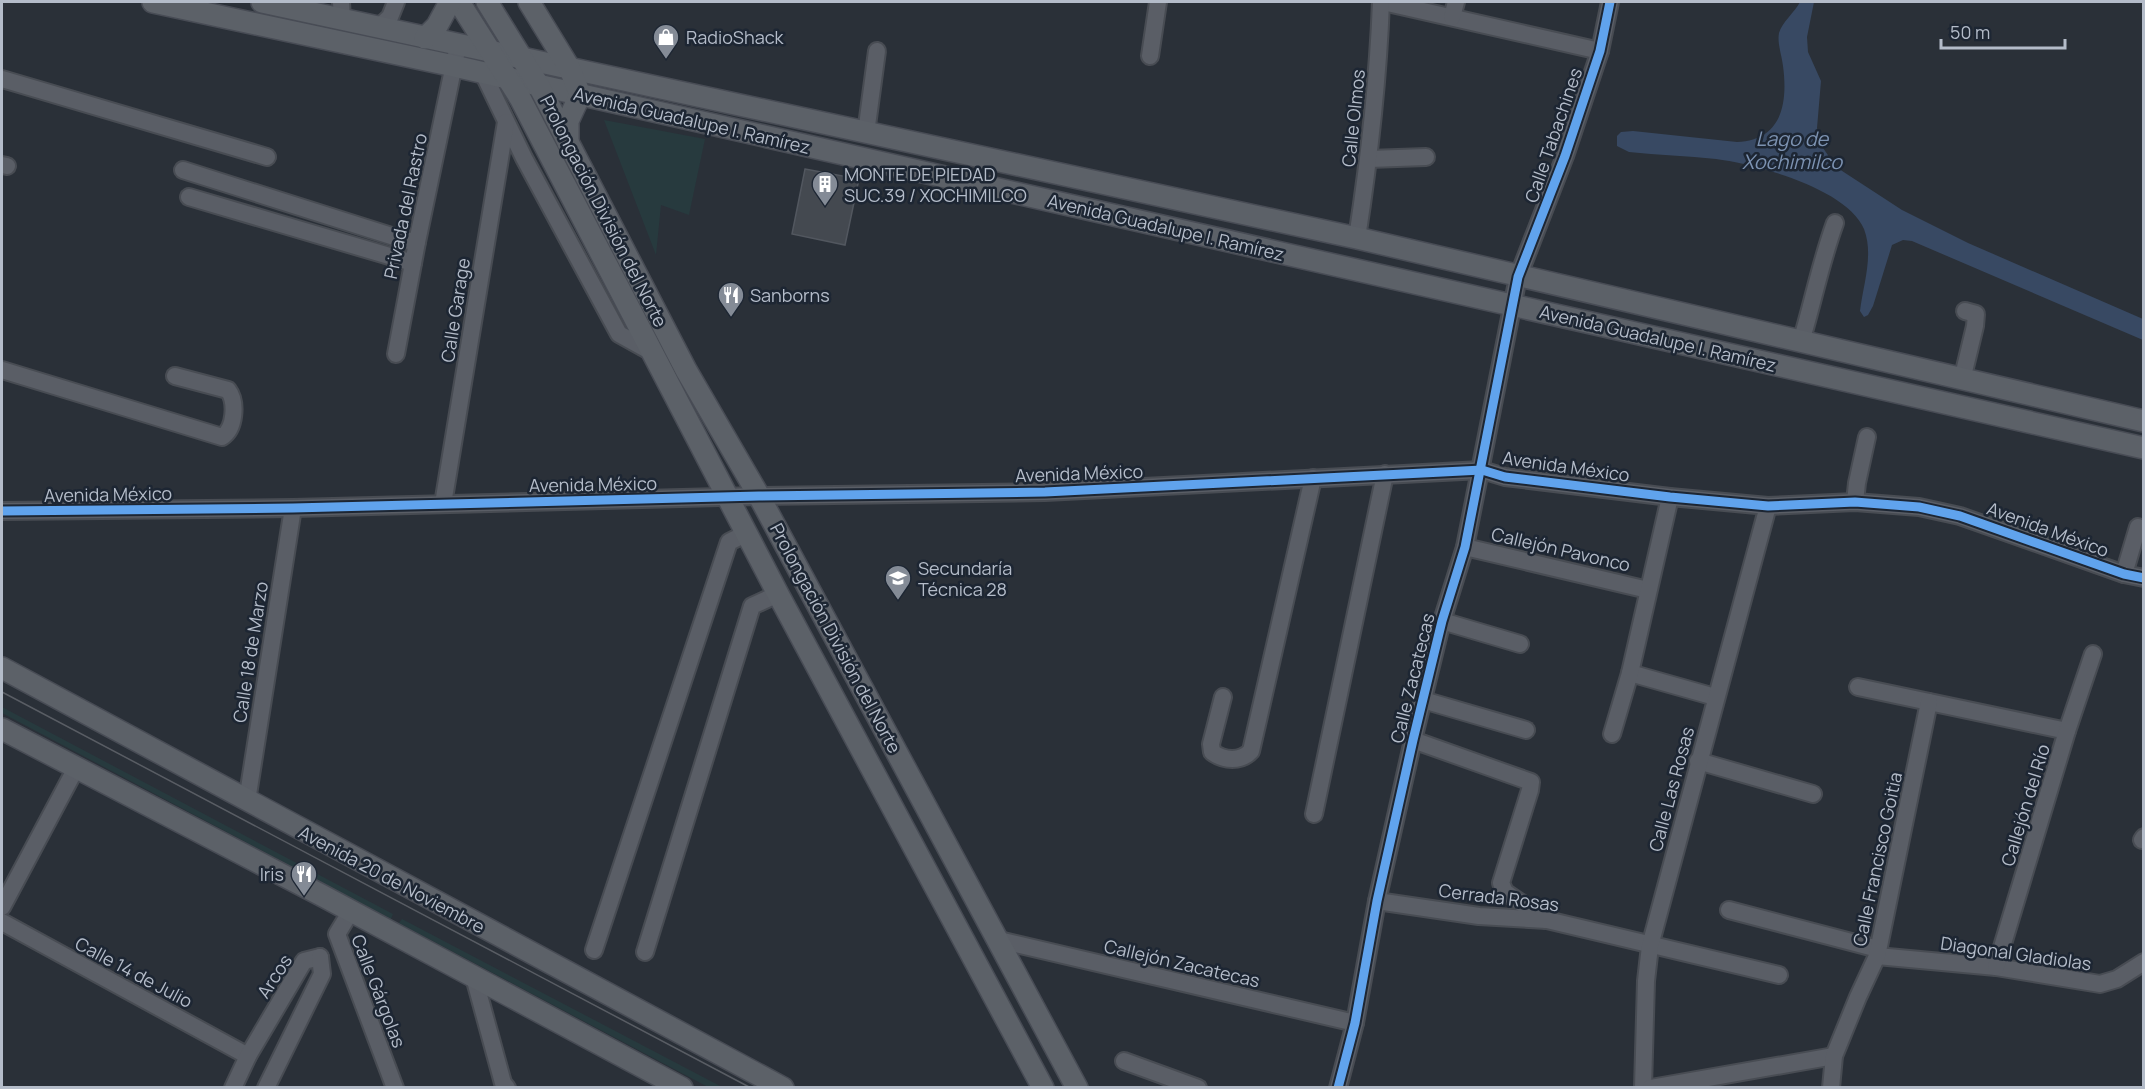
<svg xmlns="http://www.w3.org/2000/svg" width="2145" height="1089" font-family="Manrope,sans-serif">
  <rect width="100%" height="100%" fill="#2a3038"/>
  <g fill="#273a3e">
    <polygon points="604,120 705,139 689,215 661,205 656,255"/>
    <polygon points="2,707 393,914 391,919 399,923 402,919 722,1087 708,1087 2,713"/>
  </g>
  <path fill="#384963" d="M1800,2H1814L1807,37L1808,52L1821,81L1817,128L1821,145L1836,167L1902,210L1968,243L2143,319V340L1912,241L1903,240L1892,245L1873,306L1868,315L1864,317L1860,311C1863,285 1874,255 1864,229C1848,189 1756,164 1716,159C1687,156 1658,155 1629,152L1617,146V136L1621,132L1633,131L1737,142C1782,140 1788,103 1783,66C1782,56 1777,43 1779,33C1782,22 1795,12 1800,2Z"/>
  <polygon fill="#444950" stroke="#52575f" stroke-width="1.5" points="805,169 859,179 845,245 792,234"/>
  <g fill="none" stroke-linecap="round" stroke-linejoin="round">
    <g stroke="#484c53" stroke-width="20">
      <g id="minor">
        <polyline points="341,2 342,20"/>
        <polyline points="1383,2 1600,51"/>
        <polyline points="1452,17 1456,2"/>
        <polyline points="378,28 390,17 396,2"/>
        <polyline points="1150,56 1158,2"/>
        <polyline points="483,73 524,158 619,334 655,354"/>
        <polyline points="2,79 267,157"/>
        <polyline points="866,133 877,51"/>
        <polyline points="1369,159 1426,157"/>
        <polyline points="2,165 7,166"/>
        <polyline points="183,170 404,240 417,242"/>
        <polyline points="189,197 413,263"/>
        <path d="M1357,238C1369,160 1378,81 1381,2"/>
        <path d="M1801,342C1813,302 1821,261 1835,223"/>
        <polyline points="396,354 417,242 456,55"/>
        <path d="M2,370L222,437C235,429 237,402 228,390L175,376"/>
        <polyline points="1962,380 1975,326 1976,314 1965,311"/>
        <polyline points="1855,502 1857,483 1867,437"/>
        <polyline points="443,504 506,122"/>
        <polyline points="2,511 293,508 759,496 1045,492 1482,470 1505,477 1670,497 1768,506 1855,502 1919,507 1960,516 2124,574 2144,578"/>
        <polyline points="1465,547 1648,590"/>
        <polyline points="2124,574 2138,527"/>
        <polyline points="1442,621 1520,644"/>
        <polyline points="1630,673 1715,697"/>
        <polyline points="1858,687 2067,731"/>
        <path d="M1223,697L1211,744L1212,752C1224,761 1241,762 1251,751L1313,478"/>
        <polyline points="1423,700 1526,730"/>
        <polyline points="1612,734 1630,673 1670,497"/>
        <polyline points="1413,740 1531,782 1530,790 1501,883 1505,892 1546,920"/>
        <polyline points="1698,761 1813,794"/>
        <polyline points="247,801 293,508"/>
        <polyline points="1314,814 1385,474"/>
        <polyline points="2142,840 2144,837"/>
        <polyline points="1377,901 1479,916 1547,920 1779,975"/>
        <polyline points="2,907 76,768"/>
        <polyline points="1729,910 1878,949"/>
        <polyline points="351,911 337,934 395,1088"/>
        <polyline points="2,922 248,1056"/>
        <polyline points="999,940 1355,1023"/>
        <polyline points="594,950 729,542 747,533"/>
        <polyline points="645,952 752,606 778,594"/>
        <polyline points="1877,956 1996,967 2100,984 2117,979 2144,962"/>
        <polyline points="1996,967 2067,731 2093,654"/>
        <polyline points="474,977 503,1083 507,1088"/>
        <polyline points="1124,1061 1198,1088"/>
        <polyline points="233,1088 248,1056 304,961 320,957"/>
        <polyline points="266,1088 322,974 320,957"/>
        <polyline points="1338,1088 1355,1023 1377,901 1413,740 1442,621 1465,547 1518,277 1565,156 1600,51 1610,2"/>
        <polyline points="1643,1088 1646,981 1650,946 1768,506"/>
        <polyline points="1651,1088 1834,1056"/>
        <polyline points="1831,1088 1834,1056 1858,997 1877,956 1929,702"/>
      </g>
    </g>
    <g stroke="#484c55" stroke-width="24">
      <g id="major">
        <polyline points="153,2 454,66 2144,448"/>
        <polyline points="262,2 1357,238 2144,421"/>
        <polyline points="459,2 520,98 778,594 1043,1088"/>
        <polyline points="487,2 539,86 686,370 759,496 1077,1088"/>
        <polyline points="529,2 570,69 580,95 568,121 568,143"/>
        <polyline points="425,38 437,26 450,2"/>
        <polyline points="2,668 783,1088"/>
        <polyline points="2,729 323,896 682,1088"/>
      </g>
    </g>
    <use href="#minor" stroke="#5a5e66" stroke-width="16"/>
    <use href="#major" stroke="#5c6168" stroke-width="21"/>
    <polyline stroke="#595d64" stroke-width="1.5" points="2,692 751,1088"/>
    <g stroke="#1d2633" stroke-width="13">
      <g id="cycleway">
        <polyline points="2,511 293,508 759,496 1045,492 1482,470 1505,477 1670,497 1768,506 1855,502 1919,507 1960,516 2124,574 2144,578"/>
        <polyline points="1338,1088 1355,1023 1377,901 1413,740 1442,621 1465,547 1518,277 1565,156 1600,51 1610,2"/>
      </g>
    </g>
    <use href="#cycleway" stroke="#60a3ed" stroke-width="9"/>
  </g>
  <defs>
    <g id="shop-pin" transform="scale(1.35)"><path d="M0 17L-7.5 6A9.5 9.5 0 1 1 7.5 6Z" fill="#848b96" stroke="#1d2633"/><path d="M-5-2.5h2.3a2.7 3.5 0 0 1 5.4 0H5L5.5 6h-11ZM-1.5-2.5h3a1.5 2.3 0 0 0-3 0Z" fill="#fff"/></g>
    <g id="building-pin" transform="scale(1.35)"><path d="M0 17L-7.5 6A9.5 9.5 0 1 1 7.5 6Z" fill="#848b96" stroke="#1d2633"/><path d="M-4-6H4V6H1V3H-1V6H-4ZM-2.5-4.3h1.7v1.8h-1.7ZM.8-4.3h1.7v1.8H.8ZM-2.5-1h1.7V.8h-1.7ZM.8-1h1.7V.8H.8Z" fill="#fff"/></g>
    <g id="restaurant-pin" transform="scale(1.35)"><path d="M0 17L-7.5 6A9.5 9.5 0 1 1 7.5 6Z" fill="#848b96" stroke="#1d2633"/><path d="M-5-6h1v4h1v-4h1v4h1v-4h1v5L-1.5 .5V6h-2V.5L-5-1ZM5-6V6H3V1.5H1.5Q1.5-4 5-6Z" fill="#fff"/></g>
    <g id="school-pin" transform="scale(1.35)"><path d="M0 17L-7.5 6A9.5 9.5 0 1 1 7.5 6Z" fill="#848b96" stroke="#1d2633"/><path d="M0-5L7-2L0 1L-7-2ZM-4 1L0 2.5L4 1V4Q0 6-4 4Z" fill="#fff"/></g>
  </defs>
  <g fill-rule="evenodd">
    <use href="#shop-pin" x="666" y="37"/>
    <use href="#building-pin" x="825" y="184"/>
    <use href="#restaurant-pin" x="731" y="295"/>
    <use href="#school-pin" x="898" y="578"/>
    <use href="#restaurant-pin" x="304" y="874"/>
  </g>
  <g text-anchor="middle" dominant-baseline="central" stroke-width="5" stroke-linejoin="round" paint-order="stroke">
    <g font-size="18" fill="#b4bcc9" stroke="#1d2633" text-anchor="start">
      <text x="686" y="37">RadioShack</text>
      <text x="844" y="174">MONTE DE PIEDAD<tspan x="844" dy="21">SUC.39 / XOCHIMILCO</tspan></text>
      <text x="750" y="295">Sanborns</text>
      <text x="918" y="568">Secundaría<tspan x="918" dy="21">Técnica 28</tspan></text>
      <text x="284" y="874" text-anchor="end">Iris</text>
    </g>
    <g font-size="18" fill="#b4bcc9" stroke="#1d2633">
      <text transform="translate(1353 118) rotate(-84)">Calle Olmos</text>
      <text transform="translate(692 120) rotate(13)">Avenida Guadalupe I. Ramírez</text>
      <text transform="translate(1553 135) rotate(-71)">Calle Tabachines</text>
      <text transform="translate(405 206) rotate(-78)">Privada del Rastro</text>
      <text transform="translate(604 211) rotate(63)">Prolongación División del Norte</text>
      <text transform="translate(1166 227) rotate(13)">Avenida Guadalupe I. Ramírez</text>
      <text transform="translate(455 310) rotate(-81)">Calle Garage</text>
      <text transform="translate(1658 338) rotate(13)">Avenida Guadalupe I. Ramírez</text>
      <text transform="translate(1566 466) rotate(8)">Avenida México</text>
      <text transform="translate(1079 473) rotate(-2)">Avenida México</text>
      <text transform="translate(593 484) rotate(-1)">Avenida México</text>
      <text transform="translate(108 494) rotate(-1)">Avenida México</text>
      <text transform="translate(2048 529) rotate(20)">Avenida México</text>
      <text transform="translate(1561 549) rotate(13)">Callejón Pavonco</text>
      <text transform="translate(836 638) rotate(62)">Prolongación División del Norte</text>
      <text transform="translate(250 652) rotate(-81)">Calle 18 de Marzo</text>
      <text transform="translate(1412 678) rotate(-76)">Calle Zacatecas</text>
      <text transform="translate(1671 789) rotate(-75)">Calle Las Rosas</text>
      <text transform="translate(2025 805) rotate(-73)">Callejón del Río</text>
      <text transform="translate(1877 859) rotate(-78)">Calle Francisco Goitia</text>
      <text transform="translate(392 879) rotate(28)">Avenida 20 de Noviembre</text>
      <text transform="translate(1499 897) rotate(7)">Cerrada Rosas</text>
      <text transform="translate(2016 953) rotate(8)">Diagonal Gladiolas</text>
      <text transform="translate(1182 963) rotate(13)">Callejón Zacatecas</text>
      <text transform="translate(134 972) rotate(28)">Calle 14 de Julio</text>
      <text transform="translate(274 976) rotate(-57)">Arcos</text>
      <text transform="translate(379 991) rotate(69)">Calle Gárgolas</text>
    </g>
    <g font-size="20" font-style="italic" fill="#7c92b1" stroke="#1d2633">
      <text x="1792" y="138">Lago de<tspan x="1792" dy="23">Xochimilco</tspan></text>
    </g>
  </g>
  <rect width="2145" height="1089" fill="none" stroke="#b4bcc9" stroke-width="6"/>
  <path d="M1941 39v9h124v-9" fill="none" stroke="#b4bcc9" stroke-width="3"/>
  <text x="1950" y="39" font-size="18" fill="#b4bcc9" stroke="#1d2633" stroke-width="4.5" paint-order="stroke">50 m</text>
</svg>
